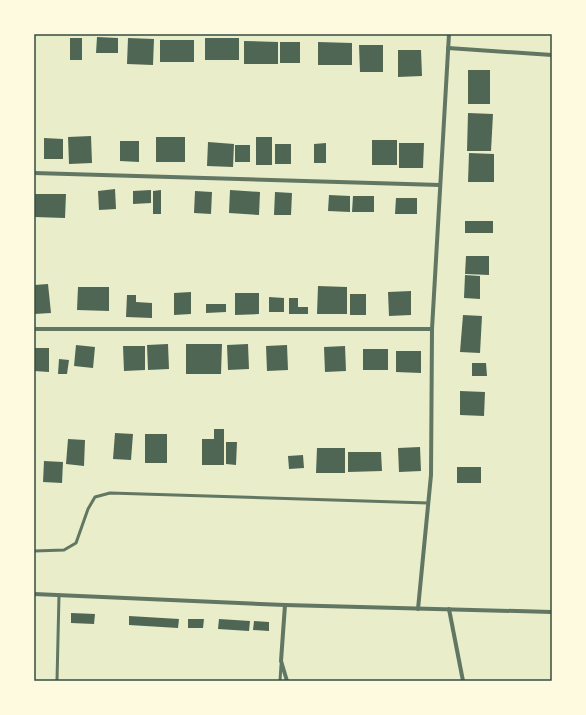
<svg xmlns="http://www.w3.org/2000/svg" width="586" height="715" font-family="'Fira Sans',sans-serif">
  <rect width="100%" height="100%" fill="#e9edc9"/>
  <g fill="#4f6655">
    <polygon points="97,37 118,38 118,53 96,53"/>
    <rect x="70" y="38" width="12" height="22"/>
    <polygon points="128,38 154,39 153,65 127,64"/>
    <rect x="205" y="38" width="34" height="22"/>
    <rect x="160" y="40" width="34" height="22"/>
    <polygon points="244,41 278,42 278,64 244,64"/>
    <rect x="280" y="42" width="20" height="21"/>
    <polygon points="318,42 352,43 352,65 318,65"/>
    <polygon points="359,45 383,45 383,72 360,72"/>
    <polygon points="398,50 421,50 422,76 398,77"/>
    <rect x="468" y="70" width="22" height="34"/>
    <polygon points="468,113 493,114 491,151 467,151"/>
    <polygon points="91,136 92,163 69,164 68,137"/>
    <rect x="156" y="137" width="29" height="25"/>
    <rect x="256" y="137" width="16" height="28"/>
    <polygon points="44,138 63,139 63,159 44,159"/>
    <rect x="372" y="140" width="25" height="25"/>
    <polygon points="120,141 139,141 139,162 120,161"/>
    <polygon points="208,142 234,144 233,167 207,166"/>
    <polygon points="326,143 326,163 314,163 314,144"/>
    <polygon points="399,143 424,143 423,168 399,168"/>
    <rect x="275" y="144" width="16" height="20"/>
    <rect x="235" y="145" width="15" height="17"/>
    <polygon points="469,153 494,154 494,182 468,182"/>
    <polygon points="115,189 116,209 99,210 98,191"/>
    <polygon points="151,190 151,203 133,204 133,191"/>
    <polygon points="161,190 161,214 153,214 153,191"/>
    <polygon points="230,190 260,192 259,215 229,213"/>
    <polygon points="195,191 212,192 211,214 194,213"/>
    <polygon points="275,192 292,193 291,215 274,215"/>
    <polygon points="34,194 66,194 65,218 34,217"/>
    <polygon points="329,195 350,196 350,212 328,211"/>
    <polygon points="353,196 374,196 374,212 352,212"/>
    <polygon points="396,198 417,198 417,214 395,214"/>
    <rect x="465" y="221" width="28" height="12"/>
    <polygon points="466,256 489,256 489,275 465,274"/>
    <polygon points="465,275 480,276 480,299 464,298"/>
    <polygon points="48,284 51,313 34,314 34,285"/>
    <polygon points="318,286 347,287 347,314 317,314"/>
    <polygon points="78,287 109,287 109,311 77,310"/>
    <polygon points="411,291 411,315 389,316 388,292"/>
    <polygon points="191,292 191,314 174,315 174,293"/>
    <polygon points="235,293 259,293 259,314 235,315"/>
    <rect x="350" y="294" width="16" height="21"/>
    <polygon points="127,295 136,295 136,302 152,303 152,318 126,317"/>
    <polygon points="269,297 284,298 284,312 269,312"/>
    <polygon points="289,298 298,298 298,307 308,307 308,314 289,314"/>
    <polygon points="206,304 226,304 226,312 206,313"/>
    <polygon points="463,315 482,316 480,353 460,352"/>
    <polygon points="168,344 169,369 148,370 147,345"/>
    <polygon points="186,344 222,344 221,374 186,374"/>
    <polygon points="248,344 249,369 228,370 227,345"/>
    <polygon points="76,345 95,347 93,368 74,366"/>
    <polygon points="287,345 288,370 267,371 266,346"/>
    <polygon points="123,346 145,346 145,370 124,371"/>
    <polygon points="345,346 346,371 325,372 324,347"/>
    <polygon points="34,348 49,348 49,372 34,371"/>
    <rect x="363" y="349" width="25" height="21"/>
    <polygon points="396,351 421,351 421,373 396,372"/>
    <polygon points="59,359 69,360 67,374 58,374"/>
    <polygon points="472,363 486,363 487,376 472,376"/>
    <polygon points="460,391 485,392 484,416 460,415"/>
    <polygon points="214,429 224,429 224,465 202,465 202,439 214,439"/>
    <polygon points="115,433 133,434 131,460 113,459"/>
    <rect x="145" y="434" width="22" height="29"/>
    <polygon points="68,439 85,440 84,466 66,464"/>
    <polygon points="226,442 237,442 236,465 226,464"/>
    <polygon points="420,447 421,471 399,472 398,448"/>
    <polygon points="317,448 345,448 345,473 316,473"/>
    <polygon points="348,452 381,452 382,471 348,472"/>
    <polygon points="303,455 304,468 289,469 288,456"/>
    <polygon points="44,461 63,462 62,483 43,482"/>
    <rect x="457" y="467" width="24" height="16"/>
    <polygon points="71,613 95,614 94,624 71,623"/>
    <polygon points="129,616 179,619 178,628 129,625"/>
    <polygon points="188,619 204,619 203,628 188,628"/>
    <polygon points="219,619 250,621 249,631 218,629"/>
    <polygon points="254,621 269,622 269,631 253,630"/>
  </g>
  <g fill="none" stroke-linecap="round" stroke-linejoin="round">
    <g stroke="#617663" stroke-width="3">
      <polyline points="34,551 64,550 76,543 88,509 95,497 110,493 428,503"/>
      <polyline points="57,681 59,595"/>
      <polyline points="280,681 281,665"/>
    </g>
    <g stroke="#617663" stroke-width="4">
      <polyline points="448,48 552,55"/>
      <polyline points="34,173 440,185"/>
      <polyline points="34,329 432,329"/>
      <polyline points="34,594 285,605 552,612"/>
      <polyline points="285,605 281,661 287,681"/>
      <polyline points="418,609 431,475 432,329 449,34"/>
      <polyline points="449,609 463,681"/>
    </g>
  </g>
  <rect width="586" height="715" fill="none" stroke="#fefae0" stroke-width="70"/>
  <rect x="35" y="35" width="516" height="645" fill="none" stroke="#344e41" stroke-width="1.5"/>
</svg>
